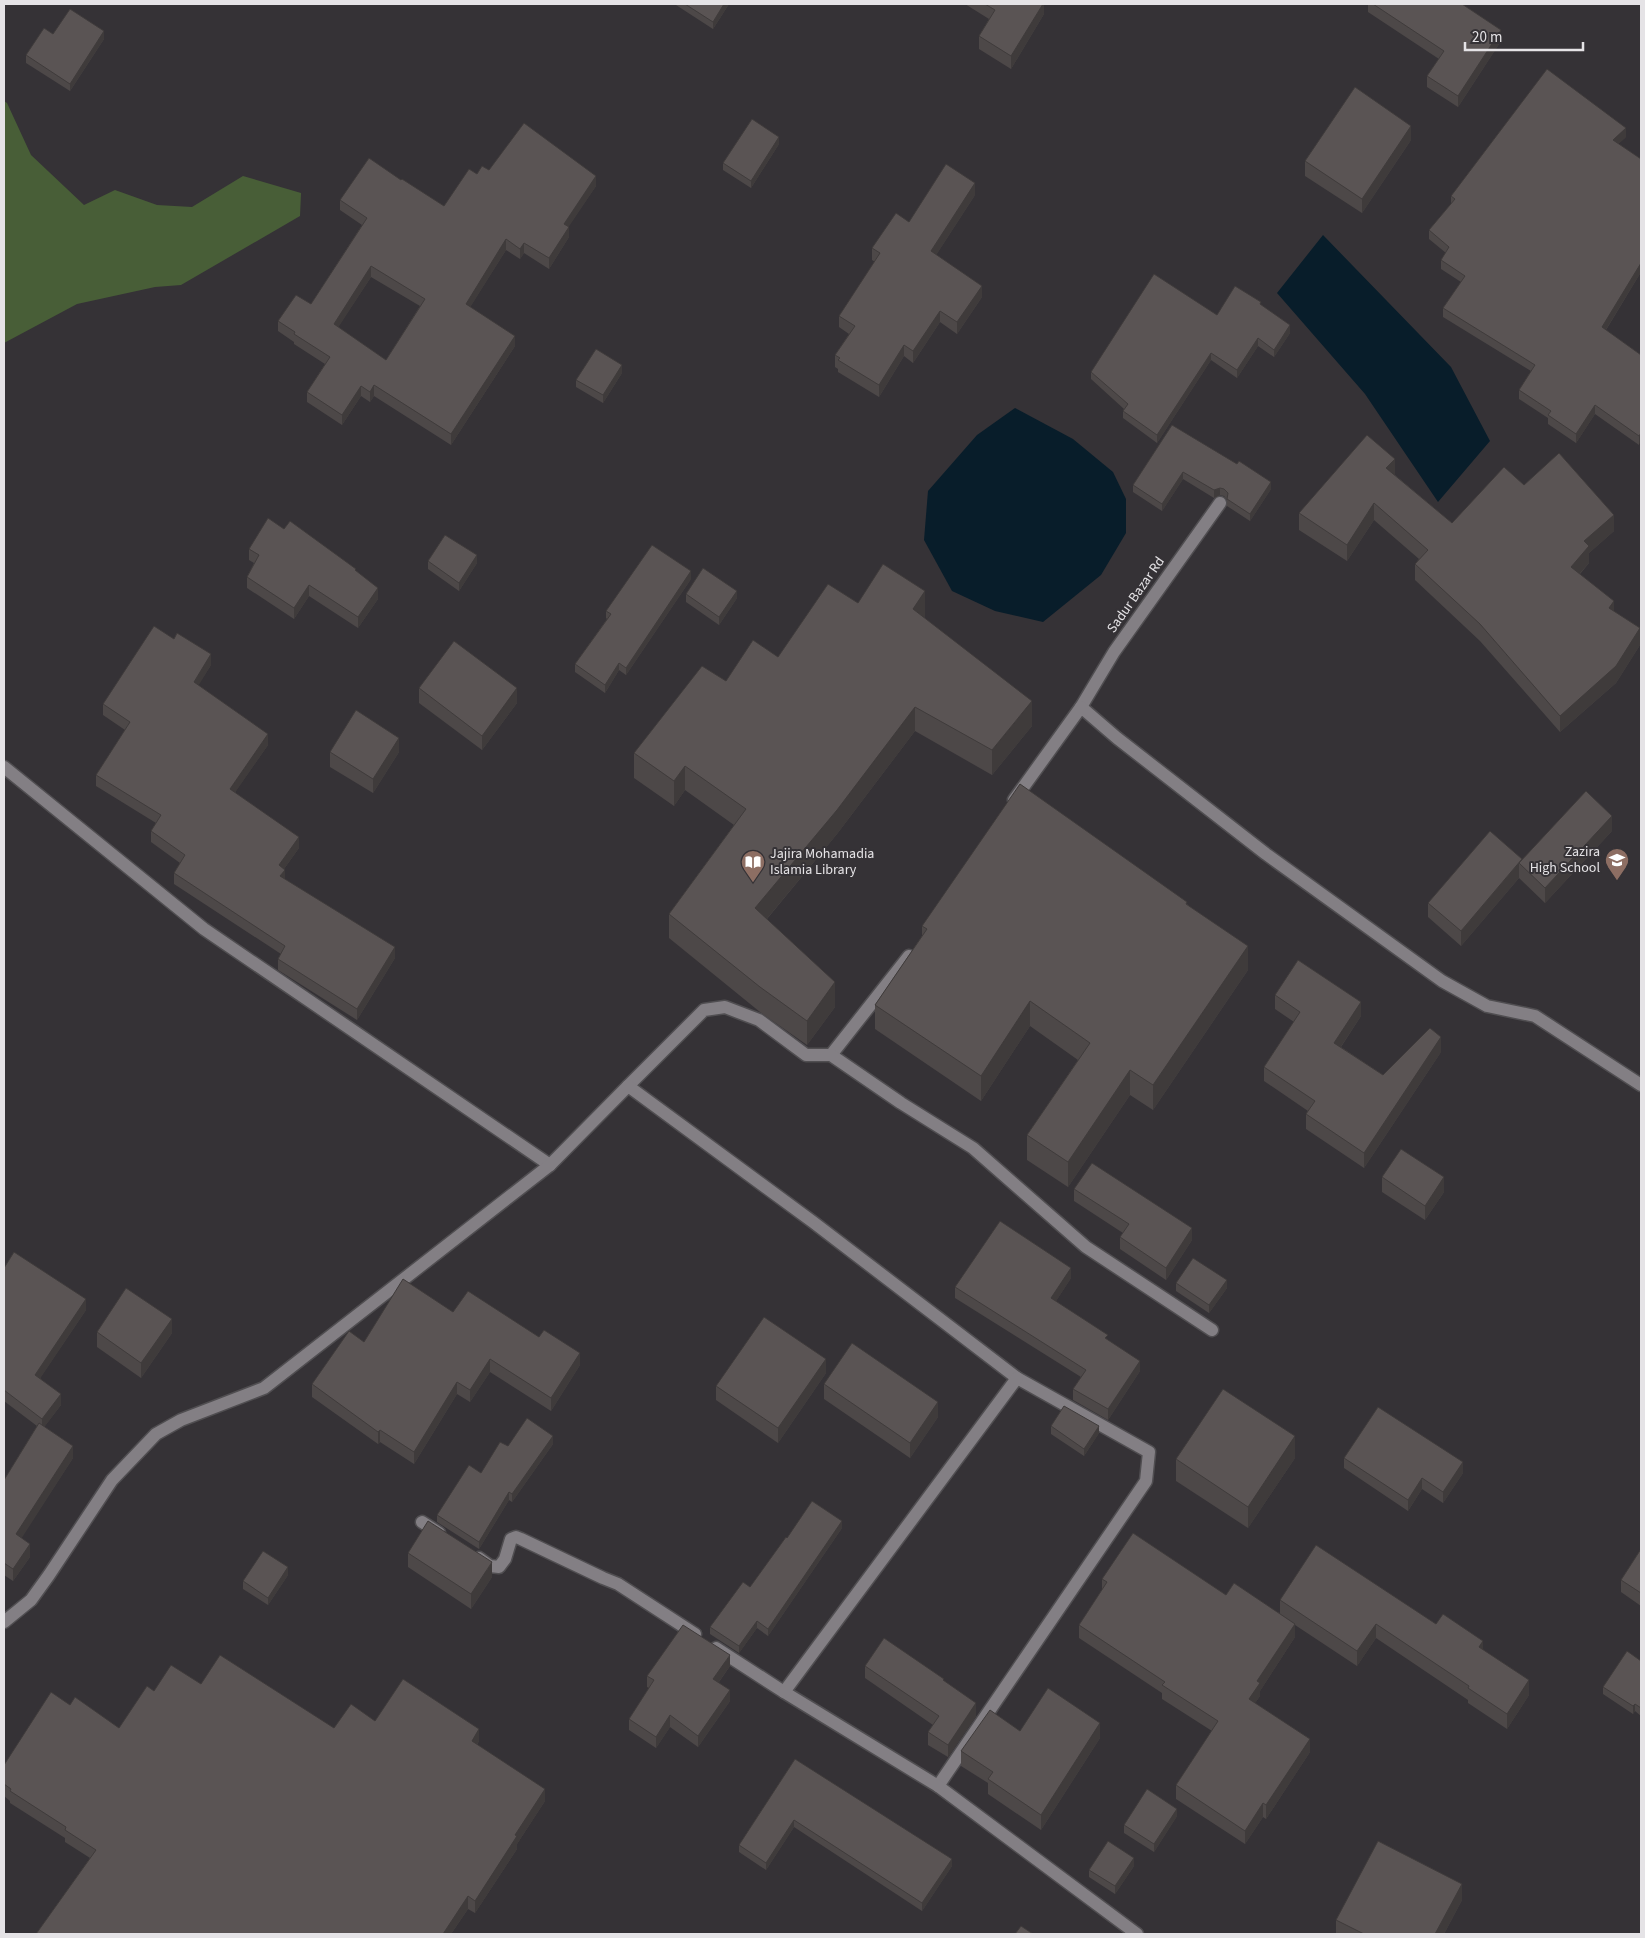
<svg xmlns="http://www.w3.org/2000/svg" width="1645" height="1938" font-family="'Source Sans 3',sans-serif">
  <rect width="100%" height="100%" fill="#353236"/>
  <polygon fill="#485e37" points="4,101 7,103 31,155 84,205 115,190 157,205 192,207 243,176 301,193 300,216 181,285 155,287 77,304 4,343"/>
  <g fill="#081d2a">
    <polygon points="1323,235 1451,367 1490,441 1438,502 1365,394 1277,293"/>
    <polygon points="1015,408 1073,439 1113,472 1126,499 1126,533 1101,575 1043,622 995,611 952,591 924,540 928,491 977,435"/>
  </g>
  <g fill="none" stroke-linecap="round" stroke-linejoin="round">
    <g stroke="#504e51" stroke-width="15">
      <polyline id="service" points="4,767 204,929 550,1165"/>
    </g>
    <g stroke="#504e51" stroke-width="15">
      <g id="minor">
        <polyline points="1081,707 1114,652 1220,503"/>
        <polyline points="1014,800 1081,707 1117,738 1266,854 1442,981 1487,1006 1535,1016 1641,1085"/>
        <polyline points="831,1055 909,956"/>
        <polyline points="628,1086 704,1010 725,1007 759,1020 806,1055 831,1055 901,1103 973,1148 1086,1247 1212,1330"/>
        <polyline points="422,1522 439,1533"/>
        <polyline points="479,1558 490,1566 499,1567 505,1559 511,1539 516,1537 521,1539 603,1578 618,1584 695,1634"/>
        <polyline points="4,1622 31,1600 49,1575 112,1480 156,1434 181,1420 264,1388 550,1165 628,1086 813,1222 1017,1378 1149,1452 1146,1481 938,1786"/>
        <polyline points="716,1648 784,1692 938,1786 1137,1934"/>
        <polyline points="784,1692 1017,1378"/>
      </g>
    </g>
    <use href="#service" stroke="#837f84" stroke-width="12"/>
    <use href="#minor" stroke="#837f84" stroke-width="12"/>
  </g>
  <g fill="#4d4848" fill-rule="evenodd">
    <polygon points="676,4 729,4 713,29 676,5"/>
    <polygon points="965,4 1044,4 1044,14 1011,69 979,49 979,36 989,19"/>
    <polygon points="1368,4 1462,4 1501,41 1458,107 1427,87 1427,76 1439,59 1368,12"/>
    <polygon points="53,34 104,39 70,91 26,63 26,55"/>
    <polygon points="1626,137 1618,144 1641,159 1641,272 1606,330 1641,355 1639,445 1595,414 1576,443 1548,424 1548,418 1519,399 1519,390 1531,371 1443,317 1443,308 1461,282 1441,269 1441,260 1446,253 1429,239 1429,230 1451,204 1451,196"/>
    <polygon points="1411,140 1362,213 1305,176 1305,161"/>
    <polygon points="779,144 751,188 723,170 723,163"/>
    <path d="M489,170L596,186L568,227L569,237L549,269L524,253L520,259L506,250L470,307L515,346L451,445L374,396L370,402L361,396L342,425L307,402V392L325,364L294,344V342L278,331V321L311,304L362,225L340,210V200L401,180L444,206L477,174ZM371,277L420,306L386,360L338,327Z"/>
    <polygon points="975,195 936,255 982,297 957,334 940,322 913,363 904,356 879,397 838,372 838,369 835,367 835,355 849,334 839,327 839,316 875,262 872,260 872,248 909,222"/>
    <polygon points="1261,305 1290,333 1274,357 1258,346 1237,378 1211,360 1157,443 1123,418 1123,411 1124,409 1091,379 1091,372 1217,315"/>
    <polygon points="622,373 603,403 576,387 576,380"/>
    <polygon points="1172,425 1271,489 1250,521 1227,506 1227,500 1224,496 1220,495 1214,498 1183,479 1162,511 1133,492 1133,485"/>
    <polygon points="1395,475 1452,523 1524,485 1614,531 1589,553 1589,563 1580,574 1614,612 1640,645 1616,683 1560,732 1480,641 1415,580 1415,564 1419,559 1374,520 1347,561 1299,530 1299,513"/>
    <polygon points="284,529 356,571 378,599 358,628 309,596 294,619 247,588 247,577 254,563 249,560 249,549"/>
    <polygon points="428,561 477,563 459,591 428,569"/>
    <polygon points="691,579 626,675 619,670 605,693 575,672 575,664 607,619 606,618 606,611"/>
    <polygon points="686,594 737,598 719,625 686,602"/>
    <polygon points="858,603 925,616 924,617 1032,726 992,775 915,731 837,834 767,919 835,1007 807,1045 760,1012 669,938 669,914 734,825 685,790 674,806 634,778 634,753 726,681 778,657"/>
    <polygon points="211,665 198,685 268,745 235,792 299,848 284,869 285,879 395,958 357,1020 278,970 278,959 281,954 174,884 174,873 180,863 151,842 151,831 156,823 96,786 96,775 125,730 103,715 103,704"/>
    <polygon points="419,688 517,703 482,750 419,703"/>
    <polygon points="330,752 399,752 373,793 330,767"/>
    <polygon points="1612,831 1545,903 1519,878 1461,946 1428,917 1428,903 1522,859"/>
    <polygon points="1187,904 1248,970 1153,1110 1130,1095 1068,1187 1027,1160 1027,1135 1078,1060 1030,1026 981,1101 875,1029 875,1005 922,936 922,926"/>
    <polygon points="1275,995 1361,1016 1341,1047 1383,1075 1441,1052 1364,1168 1306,1129 1306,1114 1308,1111 1264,1081 1264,1067 1294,1022 1275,1009"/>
    <polygon points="1382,1177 1444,1192 1425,1220 1382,1192"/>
    <polygon points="1074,1189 1192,1240 1166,1280 1120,1249 1120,1237 1123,1233 1074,1201"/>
    <polygon points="4,1268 86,1310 40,1378 61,1405 44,1427 73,1458 21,1538 30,1557 13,1581 4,1575 4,1576 4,1480 37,1426 4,1401"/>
    <polygon points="1071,1278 1056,1301 1108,1340 1140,1371 1108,1420 1073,1400 1073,1389 1081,1377 955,1298 955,1287"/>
    <polygon points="1176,1283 1227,1288 1209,1313 1176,1291"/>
    <polygon points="453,1312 580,1365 551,1411 490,1372 470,1402 457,1394 414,1464 380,1442 378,1444 312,1397 312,1384 364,1342"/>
    <polygon points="97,1332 172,1333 141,1378 97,1347"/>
    <polygon points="826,1373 778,1443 716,1400 716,1386"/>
    <polygon points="824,1384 938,1417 910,1458 824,1399"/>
    <polygon points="1051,1426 1099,1433 1084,1456 1051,1434"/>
    <polygon points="553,1444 512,1502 509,1500 479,1549 437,1522 437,1515 481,1473 508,1446"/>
    <polygon points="1295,1458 1248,1528 1176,1481 1176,1459"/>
    <polygon points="1344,1458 1463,1473 1443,1503 1422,1489 1408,1511 1344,1468"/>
    <polygon points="842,1528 768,1636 757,1628 739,1653 710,1634 710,1627 750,1587 787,1538"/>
    <polygon points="1641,1549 1641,1606 1621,1592 1621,1580"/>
    <polygon points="408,1553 492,1577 471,1609 408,1567"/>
    <polygon points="288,1575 268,1605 243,1589 243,1581"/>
    <polygon points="1102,1579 1226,1595 1280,1613 1280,1600 1436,1624 1483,1650 1529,1695 1507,1729 1468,1703 1468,1700 1376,1638 1357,1666 1295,1625 1295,1637 1260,1691 1260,1696 1255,1703 1310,1752 1266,1819 1263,1817 1245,1844 1176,1799 1176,1785 1212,1731 1162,1699 1162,1693 1079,1638 1079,1625 1102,1590"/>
    <polygon points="1641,1661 1641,1716 1635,1711 1633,1714 1603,1694 1603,1687"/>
    <polygon points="730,1666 719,1682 730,1701 698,1747 670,1727 656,1748 629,1730 629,1719 649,1688 647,1687 647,1676"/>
    <polygon points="865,1666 944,1681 976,1716 948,1757 928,1745 928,1732 933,1725 865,1678"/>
    <polygon points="201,1684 334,1728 375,1721 479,1741 477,1745 545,1801 517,1844 517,1849 475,1913 468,1909 451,1934 36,1934 90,1858 65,1842 65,1838 10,1803 10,1801 4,1796 4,1765 70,1705 119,1728 154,1691"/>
    <polygon points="1020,1731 1100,1738 1041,1830 988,1794 988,1783 961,1766 961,1751"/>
    <polygon points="795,1759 952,1866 922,1911 794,1827 766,1870 739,1852 739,1845"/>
    <polygon points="1177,1816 1154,1852 1124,1833 1124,1825"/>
    <polygon points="1134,1866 1115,1894 1089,1877 1089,1870"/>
    <polygon points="1462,1900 1444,1934 1336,1934 1336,1920"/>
  </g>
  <g fill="#3f3b3b">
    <polygon points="724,4 729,4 713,29 713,22"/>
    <polygon points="1043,4 1044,4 1044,14 1011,69 1011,56"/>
    <polygon points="1501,30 1501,41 1458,107 1458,96"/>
    <polygon points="104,31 104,39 70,91 70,84"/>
    <polygon points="1411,126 1411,140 1362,213 1362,199"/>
    <polygon points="1626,128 1626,137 1613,149 1613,140"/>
    <polygon points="779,137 779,144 751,188 751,181"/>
    <polygon points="596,176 596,186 564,234 564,224"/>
    <polygon points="975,183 975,195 931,263 931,251"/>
    <polygon points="569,227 569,237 549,269 549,258"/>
    <polygon points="506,239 506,250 466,314 466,304"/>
    <polygon points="524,243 524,253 520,259 520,249"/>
    <polygon points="1641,263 1641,272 1602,336 1602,327"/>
    <polygon points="371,266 371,277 334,334 334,324"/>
    <polygon points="982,286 982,297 957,334 957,322"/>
    <polygon points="940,311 940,322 913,363 913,351"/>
    <polygon points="1290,325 1290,333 1274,357 1274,350"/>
    <polygon points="515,336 515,346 451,445 451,434"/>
    <polygon points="1258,338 1258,346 1237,378 1237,370"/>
    <polygon points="904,345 904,356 879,397 879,385"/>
    <polygon points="1211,353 1211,360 1157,443 1157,435"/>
    <polygon points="622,365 622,373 603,403 603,395"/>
    <polygon points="374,385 374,396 370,402 370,392"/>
    <polygon points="361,386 361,396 342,425 342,415"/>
    <polygon points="1595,405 1595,414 1576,443 1576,434"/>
    <polygon points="1641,433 1641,441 1639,445 1639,436"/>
    <polygon points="1395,459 1395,476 1386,468"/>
    <polygon points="1183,472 1183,479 1162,511 1162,504"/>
    <polygon points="1271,482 1271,489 1250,521 1250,514"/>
    <polygon points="1220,488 1220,495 1214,498 1214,490"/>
    <polygon points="1374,503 1374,520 1347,561 1347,545"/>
    <polygon points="1614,515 1614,531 1589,553 1589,563 1571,583 1571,567 1584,541"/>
    <polygon points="477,555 477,563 459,591 459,583"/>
    <polygon points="691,571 691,579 626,675 626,668"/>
    <polygon points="309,585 309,596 294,619 294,608"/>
    <polygon points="378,588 378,599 358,628 358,617"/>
    <polygon points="737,591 737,598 719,625 719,617"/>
    <polygon points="925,591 925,616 913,633 913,609"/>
    <polygon points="1614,601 1614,618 1609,608"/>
    <polygon points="1640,628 1640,645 1616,683 1560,732 1560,716"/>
    <polygon points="211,654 211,665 194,693 194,682"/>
    <polygon points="619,663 619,670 605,693 605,685"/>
    <polygon points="517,688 517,703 482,750 482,736"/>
    <polygon points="1032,701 1032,726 992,775 992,750"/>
    <polygon points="915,707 915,731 837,834 755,933 755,908"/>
    <polygon points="268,734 268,745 230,800 230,789"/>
    <polygon points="399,738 399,752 373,793 373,779"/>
    <polygon points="685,766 685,790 674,806 674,781"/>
    <polygon points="1612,816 1612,831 1545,903 1545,888"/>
    <polygon points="299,837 299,848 279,876 279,865"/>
    <polygon points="1519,863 1519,878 1461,946 1461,931"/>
    <polygon points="285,870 285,881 280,876"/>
    <polygon points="1248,946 1248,970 1153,1110 1153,1085"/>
    <polygon points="395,947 395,958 357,1020 357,1009"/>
    <polygon points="835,982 835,1007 807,1045 807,1021"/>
    <polygon points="1030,1001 1030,1026 981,1101 981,1076"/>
    <polygon points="1361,1002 1361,1016 1334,1057 1334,1043"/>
    <polygon points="1441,1037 1441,1052 1364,1168 1364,1153"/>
    <polygon points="1130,1070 1130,1095 1068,1187 1068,1162"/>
    <polygon points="1444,1177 1444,1192 1425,1220 1425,1206"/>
    <polygon points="1192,1228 1192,1240 1166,1280 1166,1268"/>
    <polygon points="1071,1268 1071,1278 1051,1309 1051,1298"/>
    <polygon points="1227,1280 1227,1288 1209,1313 1209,1305"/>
    <polygon points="86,1299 86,1310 35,1386 35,1375"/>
    <polygon points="172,1319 172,1333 141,1378 141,1363"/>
    <polygon points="580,1353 580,1365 551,1411 551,1398"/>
    <polygon points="490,1359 490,1372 470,1402 470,1390"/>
    <polygon points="826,1359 826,1373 778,1443 778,1428"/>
    <polygon points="1140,1361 1140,1371 1108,1420 1108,1409"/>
    <polygon points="457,1382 457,1394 414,1464 414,1452"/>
    <polygon points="61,1394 61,1405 42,1430 42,1419"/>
    <polygon points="938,1402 938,1417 910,1458 910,1443"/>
    <polygon points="1099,1426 1099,1433 1084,1456 1084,1449"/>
    <polygon points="380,1430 380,1442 378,1444 378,1432"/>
    <polygon points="553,1436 553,1444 512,1502 512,1494"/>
    <polygon points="1295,1436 1295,1458 1248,1528 1248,1507"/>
    <polygon points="73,1446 73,1458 16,1547 16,1534"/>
    <polygon points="1463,1462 1463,1473 1443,1503 1443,1492"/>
    <polygon points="1422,1478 1422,1489 1408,1511 1408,1500"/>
    <polygon points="509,1492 509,1500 479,1549 479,1542"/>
    <polygon points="842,1521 842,1528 768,1636 768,1629"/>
    <polygon points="30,1544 30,1557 13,1581 13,1569"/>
    <polygon points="492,1562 492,1577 471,1609 471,1594"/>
    <polygon points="288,1567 288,1575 268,1605 268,1598"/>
    <polygon points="757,1621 757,1628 739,1653 739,1646"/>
    <polygon points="1295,1624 1295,1637 1260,1691 1260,1696 1249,1712 1249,1699 1257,1681"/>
    <polygon points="1376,1624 1376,1638 1357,1666 1357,1651"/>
    <polygon points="1483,1641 1483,1656 1479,1647"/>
    <polygon points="730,1655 730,1666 713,1690 713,1679"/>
    <polygon points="1529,1680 1529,1695 1507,1729 1507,1714"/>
    <polygon points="730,1690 730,1701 698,1747 698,1736"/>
    <polygon points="976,1703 976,1716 948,1757 948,1745"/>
    <polygon points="1635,1704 1635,1711 1633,1714 1633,1706"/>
    <polygon points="670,1715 670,1727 656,1748 656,1737"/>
    <polygon points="1100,1723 1100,1738 1041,1830 1041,1815"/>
    <polygon points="479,1729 479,1741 472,1753 472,1741"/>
    <polygon points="1310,1739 1310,1752 1266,1819 1266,1805"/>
    <polygon points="545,1789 545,1801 517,1844 517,1849 475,1913 475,1901 515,1835"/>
    <polygon points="1263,1803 1263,1817 1245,1844 1245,1831"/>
    <polygon points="1177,1809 1177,1816 1154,1852 1154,1844"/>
    <polygon points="794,1820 794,1827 766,1870 766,1863"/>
    <polygon points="1134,1858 1134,1866 1115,1894 1115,1886"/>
    <polygon points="952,1859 952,1866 922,1911 922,1903"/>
    <polygon points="1462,1884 1462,1900 1444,1934 1435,1934"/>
    <polygon points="468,1896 468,1909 451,1934 443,1934"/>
  </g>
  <g fill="#5a5454" stroke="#3f3b3b" fill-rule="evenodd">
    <polygon points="685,4 724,4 713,22"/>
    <polygon points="985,4 1043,4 1011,56 979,36 995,10"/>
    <polygon points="1373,4 1462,4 1501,30 1458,96 1427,76 1444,51"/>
    <polygon points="70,9 104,31 70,84 26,55 44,28 53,34"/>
    <polygon points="1547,69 1626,128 1613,140 1641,159 1641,263 1602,327 1641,355 1641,433 1639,436 1595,405 1576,434 1548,415 1551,411 1519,390 1535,365 1443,308 1465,276 1441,260 1449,247 1429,230 1455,199 1451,196"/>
    <polygon points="1355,87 1411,126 1362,199 1305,161"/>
    <polygon points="752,119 779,137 751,181 723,163"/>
    <path d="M524,123L596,176L564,224L569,227L549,258L524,243L520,249L506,239L466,304L515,336L451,434L374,385L370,392L361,386L342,415L307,392L330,357L294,334L295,332L278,321L296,295L311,304L367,218L340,200L369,158L401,180L402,179L444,206L469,169L477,174L482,166L489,170ZM371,266L425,299L386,360L334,324Z"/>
    <polygon points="946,164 975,183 931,251 982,286 957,322 940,311 913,351 904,345 879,385 838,360 840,358 835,355 855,326 839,316 880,253 872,248 896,213 909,222"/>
    <polygon points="1154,274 1217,315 1235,286 1261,302 1260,304 1290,325 1274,350 1258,338 1237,370 1211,353 1157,435 1123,411 1128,404 1091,372"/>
    <polygon points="596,349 622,365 603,395 576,380"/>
    <polygon points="1172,425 1237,464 1239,461 1271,482 1250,514 1227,499 1228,493 1224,489 1220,488 1214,490 1183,472 1162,504 1133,485"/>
    <polygon points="1367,435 1395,459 1386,468 1452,523 1504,467 1524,485 1559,453 1614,515 1584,541 1589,546 1571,567 1614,601 1609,608 1640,628 1616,666 1560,716 1480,624 1415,564 1428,550 1374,503 1347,545 1299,513"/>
    <polygon points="268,518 284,529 290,521 356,569 355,570 378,588 358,617 309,585 294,608 247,577 259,555 249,549"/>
    <polygon points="445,535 477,555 459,583 428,561"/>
    <polygon points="652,545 691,571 626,668 619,663 605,685 575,664 611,614 606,611"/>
    <polygon points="883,564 925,591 913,609 1032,701 992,750 915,707 837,810 755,908 835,982 807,1021 760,987 669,914 746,809 685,766 674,781 634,753 702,666 726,681 753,640 778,657 828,584 858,603"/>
    <polygon points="703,568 737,591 719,617 686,594"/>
    <polygon points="154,626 174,639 177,633 211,654 194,682 268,734 230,789 299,837 279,865 285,870 280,876 395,947 357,1009 278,959 285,946 174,873 185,855 151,831 161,815 96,775 130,722 103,704"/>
    <polygon points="454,641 517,688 482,736 419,688"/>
    <polygon points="356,710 399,738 373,779 330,752"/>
    <polygon points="1020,784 1187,902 1186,904 1248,946 1153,1085 1130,1070 1068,1162 1027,1135 1090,1043 1030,1001 981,1076 875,1005 927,929 922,926"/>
    <polygon points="1586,791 1612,816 1545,888 1519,863"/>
    <polygon points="1490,831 1522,859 1461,931 1428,903"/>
    <polygon points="1298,960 1361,1002 1334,1043 1383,1075 1430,1028 1441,1037 1364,1153 1306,1114 1315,1101 1264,1067 1300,1012 1275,995"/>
    <polygon points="1401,1149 1444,1177 1425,1206 1382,1177"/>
    <polygon points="1092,1163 1192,1228 1166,1268 1120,1237 1129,1224 1074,1189"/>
    <polygon points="1000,1221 1071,1268 1051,1298 1108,1335 1105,1338 1140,1361 1108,1409 1073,1389 1086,1370 955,1287"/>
    <polygon points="14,1252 86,1299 35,1375 61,1394 42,1419 4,1390 4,1268"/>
    <polygon points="1193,1258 1227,1280 1209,1305 1176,1283"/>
    <polygon points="403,1279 453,1312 468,1291 539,1337 544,1330 580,1353 551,1398 490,1359 470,1390 457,1382 414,1452 380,1430 378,1432 312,1384 349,1331 364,1342"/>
    <polygon points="126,1288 172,1319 141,1363 97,1332"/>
    <polygon points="764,1317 826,1359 778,1428 716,1386"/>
    <polygon points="852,1343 938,1402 910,1443 824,1384"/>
    <polygon points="1223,1389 1295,1436 1248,1507 1176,1459"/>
    <polygon points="1064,1406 1099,1426 1084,1449 1051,1426"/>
    <polygon points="1378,1407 1463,1462 1443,1492 1422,1478 1408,1500 1344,1458"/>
    <polygon points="527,1418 553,1436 512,1494 509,1492 479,1542 437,1515 469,1465 481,1473 500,1442 508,1446"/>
    <polygon points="39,1423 73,1446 16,1534 30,1544 13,1569 4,1563 4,1480"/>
    <polygon points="812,1501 842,1521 768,1629 757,1621 739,1646 710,1627 743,1582 750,1587 786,1537 787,1538"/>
    <polygon points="428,1521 492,1562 471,1594 408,1553"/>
    <polygon points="1133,1533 1226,1595 1234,1583 1295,1624 1257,1681 1260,1683 1249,1699 1310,1739 1266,1805 1263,1803 1245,1831 1176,1785 1218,1721 1162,1685 1165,1682 1079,1625 1107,1582 1102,1579"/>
    <polygon points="1316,1545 1436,1624 1443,1614 1483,1641 1479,1647 1529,1680 1507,1714 1468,1688 1469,1686 1376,1624 1357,1651 1280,1600"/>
    <polygon points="1641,1549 1641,1593 1621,1580"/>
    <polygon points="263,1551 288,1567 268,1598 243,1581"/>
    <polygon points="683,1625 730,1655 713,1679 730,1690 698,1736 670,1715 656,1737 629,1719 654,1680 647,1676"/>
    <polygon points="884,1638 944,1679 943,1680 976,1703 948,1745 928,1732 939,1716 865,1666"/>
    <polygon points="1627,1651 1641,1661 1641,1708 1635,1704 1633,1706 1603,1687"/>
    <polygon points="220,1655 334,1728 351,1704 375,1721 403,1679 479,1729 472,1741 545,1789 515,1835 517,1836 475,1901 468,1896 443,1934 36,1934 96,1850 65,1830 66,1827 10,1791 11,1789 4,1784 4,1765 51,1692 70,1705 75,1697 119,1728 147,1686 154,1691 171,1665 201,1684"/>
    <polygon points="1048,1688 1100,1723 1041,1815 988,1779 993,1772 961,1751 990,1710 1020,1731"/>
    <polygon points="795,1759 952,1859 922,1903 794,1820 766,1863 739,1845"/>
    <polygon points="1147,1789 1177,1809 1154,1844 1124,1825"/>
    <polygon points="1108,1841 1134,1858 1115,1886 1089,1870"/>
    <polygon points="1378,1841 1462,1884 1435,1934 1364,1934 1336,1920"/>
    <polygon points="1021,1926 1033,1934 1015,1934"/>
  </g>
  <defs>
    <g id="school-pin" transform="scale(1.25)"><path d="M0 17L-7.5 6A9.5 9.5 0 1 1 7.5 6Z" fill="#8d6e63" stroke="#353236"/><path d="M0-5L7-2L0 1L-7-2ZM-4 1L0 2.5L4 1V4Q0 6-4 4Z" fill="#fff"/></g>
    <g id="library-pin" transform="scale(1.25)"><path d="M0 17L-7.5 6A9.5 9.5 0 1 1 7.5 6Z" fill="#8d6e63" stroke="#353236"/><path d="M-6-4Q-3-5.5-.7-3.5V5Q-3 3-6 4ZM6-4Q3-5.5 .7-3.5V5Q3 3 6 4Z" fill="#fff"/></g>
  </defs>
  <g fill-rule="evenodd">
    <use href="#school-pin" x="1617" y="860"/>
    <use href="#library-pin" x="753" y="862"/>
  </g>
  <g text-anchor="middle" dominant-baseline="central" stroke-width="4" stroke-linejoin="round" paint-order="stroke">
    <g font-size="14" fill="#e5e3e6" stroke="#353236">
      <text transform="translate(1136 595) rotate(-55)">Sadur Bazar Rd</text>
    </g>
    <g font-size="14" fill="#e5e3e6" stroke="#353236" text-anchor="end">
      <text x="1600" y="852">Zazira<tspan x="1600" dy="16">High School</tspan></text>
      <text x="770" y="854" text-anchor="start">Jajira Mohamadia<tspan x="770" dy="16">Islamia Library</tspan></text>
    </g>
  </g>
  <rect width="1645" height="1938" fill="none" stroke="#e5e3e6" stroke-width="10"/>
  <path d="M1465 42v8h118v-8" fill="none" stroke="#e5e3e6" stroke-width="2.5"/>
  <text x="1472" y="42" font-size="15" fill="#e5e3e6" stroke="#353236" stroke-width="4" paint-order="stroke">20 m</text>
</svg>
